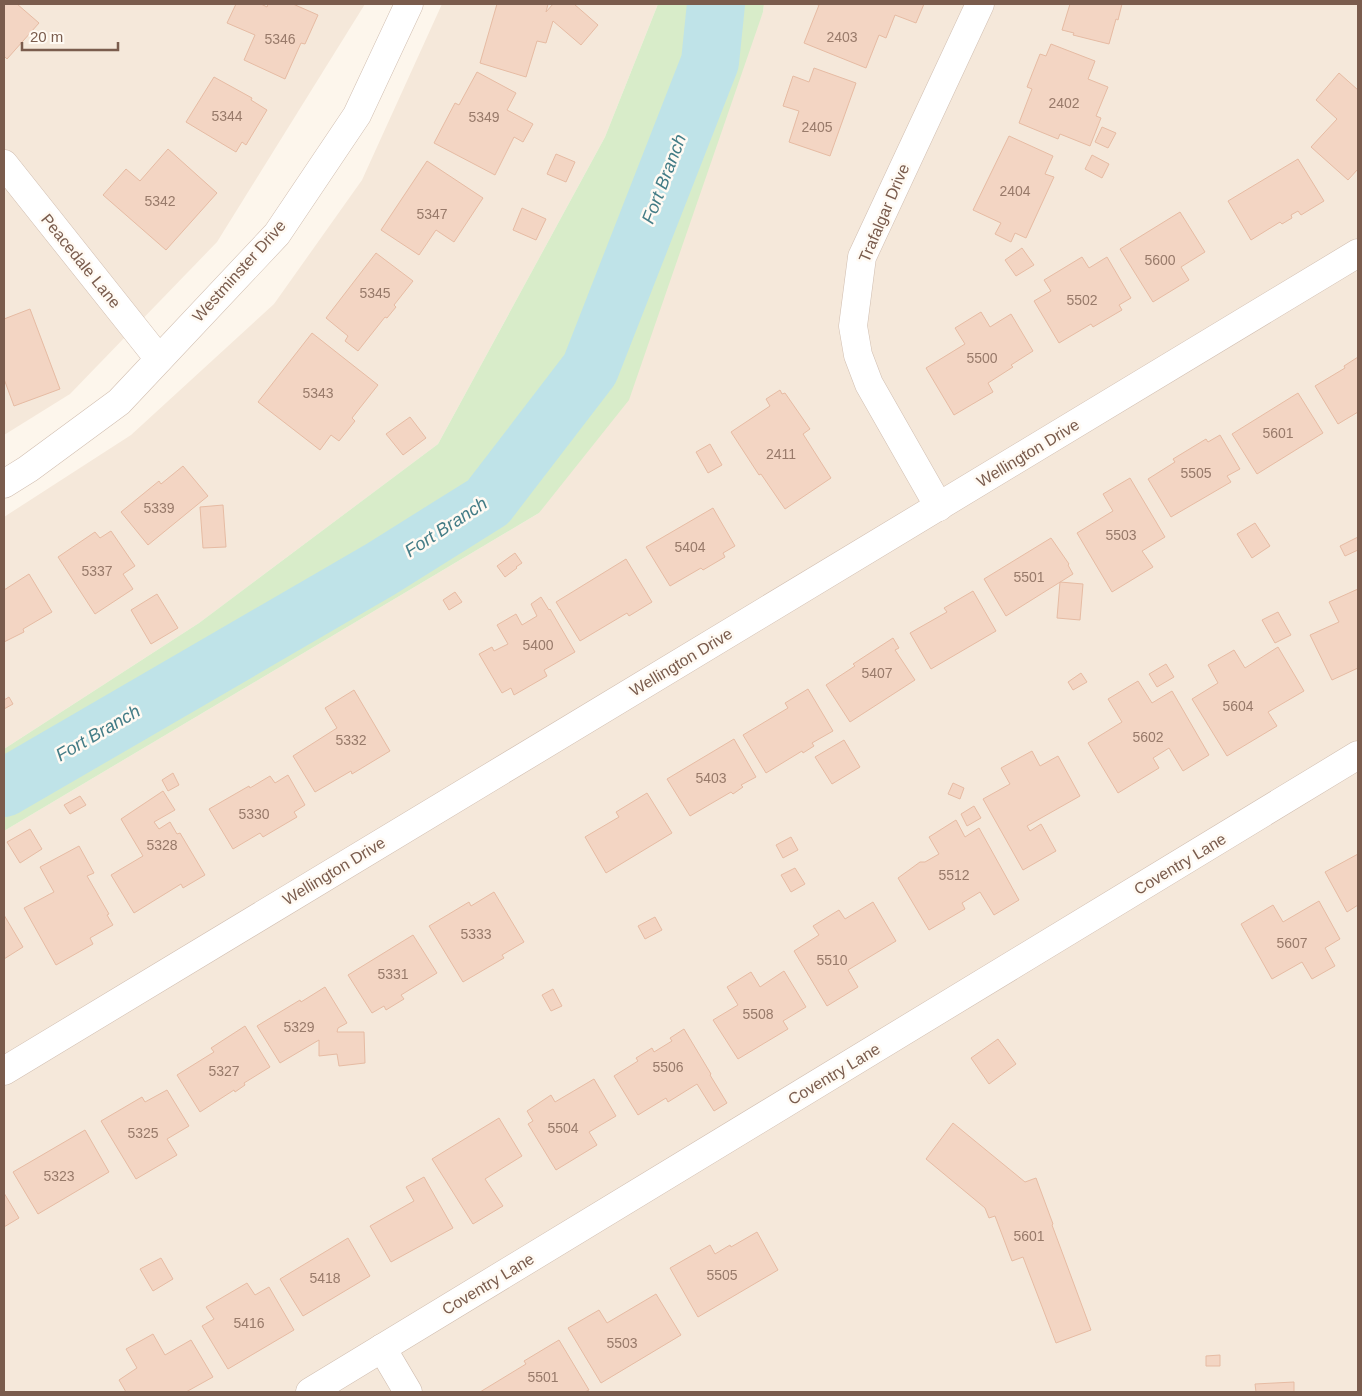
<svg xmlns="http://www.w3.org/2000/svg" width="1362" height="1396" font-family="Helvetica,sans-serif">
  <rect width="100%" height="100%" fill="#fdf6ec"/>
  <g fill="#f5e8da">
    <polygon points="4,4 365,4 217,242 70,394 4,435"/>
    <polygon points="442,4 658,4 605,137 438,444 199,623 4,749 4,517 131,435 274,304 362,180"/>
    <polygon points="764,4 1358,4 1358,1392 4,1392 4,831 539,513 763,12"/>
  </g>
  <polygon fill="#d8ecc9" points="658,4 764,4 763,12 629,400 539,513 4,831 4,749 199,623 438,444 605,137"/>
  <g fill="none" stroke-linecap="round" stroke-linejoin="round">
    <polyline stroke="#bfe3e8" stroke-width="58" points="4,788 381,569 488,502 590,369 710,62 716,4"/>
  </g>
  <g fill="#f3d5c3" stroke="#e6bba3">
    <polygon points="4,4 17,4 39,23 7,59 4,56"/>
    <polygon points="236,4 261,4 267,7 268,4 293,4 318,15 305,44 301,43 285,79 244,60 255,35 227,23"/>
    <polygon points="497,4 548,4 546,12 553,4 574,4 598,25 581,45 553,21 546,43 537,41 526,77 480,63"/>
    <polygon points="815,4 924,4 916,23 895,15 886,38 879,35 866,68 804,43 819,5"/>
    <polygon points="1070,4 1122,4 1118,20 1116,19 1109,44 1073,35 1074,33 1062,30"/>
    <polygon points="1051,44 1095,61 1088,79 1108,87 1096,116 1101,118 1090,146 1060,134 1058,139 1019,123 1032,89 1027,87 1040,54 1046,56"/>
    <polygon points="814,68 856,83 830,156 789,142 799,111 783,106 793,76 809,82"/>
    <polygon points="477,72 516,93 507,110 533,124 523,142 514,137 495,175 434,143 455,103 459,105"/>
    <polygon points="1339,73 1358,90 1358,169 1348,180 1311,147 1337,119 1316,100"/>
    <polygon points="214,77 252,98 251,100 267,110 246,145 242,142 236,152 186,122"/>
    <polygon points="1102,127 1116,133 1108,148 1095,142"/>
    <polygon points="1009,136 1053,156 1045,174 1054,177 1026,238 1015,233 1011,242 995,234 1001,223 973,210"/>
    <polygon points="168,149 217,193 166,250 103,195 126,169 140,181"/>
    <polygon points="556,154 575,162 566,182 547,174"/>
    <polygon points="1092,155 1109,164 1102,178 1085,169"/>
    <polygon points="1298,159 1324,201 1301,215 1298,211 1291,215 1292,218 1282,224 1280,222 1251,240 1228,201"/>
    <polygon points="427,161 483,198 454,242 436,230 419,255 381,230"/>
    <polygon points="522,208 546,219 536,240 513,230"/>
    <polygon points="1180,212 1205,252 1181,267 1189,280 1153,302 1120,249"/>
    <polygon points="1022,248 1034,265 1016,276 1005,260"/>
    <polygon points="376,253 413,281 394,305 396,307 387,318 385,317 358,351 345,341 348,336 326,318"/>
    <polygon points="1082,257 1089,268 1107,257 1131,298 1119,305 1122,310 1093,327 1091,324 1059,343 1034,301 1051,291 1044,280"/>
    <polygon points="30,309 60,389 14,406 4,379 4,319"/>
    <polygon points="981,312 990,327 1011,314 1033,351 1011,365 1013,367 988,383 993,392 954,415 926,368 965,344 955,328"/>
    <polygon points="312,333 378,385 352,418 355,421 339,441 331,435 320,450 258,402"/>
    <polygon points="1358,357 1358,412 1338,424 1315,386 1345,368 1344,366"/>
    <polygon points="780,390 782,394 785,393 810,429 803,434 831,478 785,509 761,474 759,475 731,432 770,406 766,399"/>
    <polygon points="1298,393 1323,433 1257,474 1232,434"/>
    <polygon points="410,417 426,438 403,455 386,434"/>
    <polygon points="1220,435 1240,469 1227,476 1231,482 1171,517 1148,479 1175,462 1173,459 1206,439 1208,442"/>
    <polygon points="710,444 722,465 708,473 696,452"/>
    <polygon points="183,466 208,496 148,545 121,512 159,481 161,484"/>
    <polygon points="1130,478 1165,537 1142,551 1153,567 1112,592 1077,533 1113,511 1103,494"/>
    <polygon points="223,505 226,547 203,548 200,507"/>
    <polygon points="713,508 735,546 723,553 725,557 703,570 701,568 670,586 646,547"/>
    <polygon points="1255,523 1270,546 1252,558 1237,534"/>
    <polygon points="111,531 135,566 123,574 133,589 95,614 58,557 95,532 100,538"/>
    <polygon points="1358,537 1358,550 1345,556 1340,546"/>
    <polygon points="1051,538 1069,564 1068,565 1073,574 1006,616 984,579"/>
    <polygon points="515,553 522,563 516,567 517,568 505,577 497,566"/>
    <polygon points="626,559 652,602 629,616 627,613 580,641 556,602"/>
    <polygon points="29,574 52,612 23,629 24,632 4,642 4,590"/>
    <polygon points="1060,582 1083,584 1080,620 1057,618"/>
    <polygon points="1358,589 1358,668 1332,680 1310,635 1339,622 1329,602"/>
    <polygon points="973,591 996,631 931,669 910,633 947,612 944,608"/>
    <polygon points="455,592 462,602 449,610 443,600"/>
    <polygon points="157,594 178,628 151,644 131,610"/>
    <polygon points="541,597 549,610 550,609 575,652 544,670 547,676 514,695 511,688 502,693 479,654 492,647 494,651 508,644 497,625 516,614 522,625 537,616 531,604"/>
    <polygon points="1278,612 1291,635 1275,643 1262,620"/>
    <polygon points="893,638 899,648 895,650 915,680 850,722 826,685 855,666 853,664"/>
    <polygon points="1278,647 1304,691 1268,712 1277,726 1227,756 1192,699 1218,683 1208,665 1234,650 1245,668"/>
    <polygon points="1166,664 1174,677 1157,687 1149,674"/>
    <polygon points="1081,673 1087,682 1073,690 1068,682"/>
    <polygon points="1138,681 1152,703 1172,691 1209,755 1183,771 1169,748 1153,758 1159,768 1118,793 1088,743 1122,722 1108,699"/>
    <polygon points="808,689 833,731 812,743 814,746 803,753 802,751 766,773 743,735 788,708 785,703"/>
    <polygon points="354,690 390,751 352,774 351,771 315,792 293,756 337,728 325,708"/>
    <polygon points="9,697 13,704 4,709 4,700"/>
    <polygon points="734,739 756,777 741,785 743,787 733,794 731,792 690,816 667,779"/>
    <polygon points="844,740 860,767 832,784 815,757"/>
    <polygon points="1032,751 1040,766 1058,756 1080,796 1027,826 1030,831 1041,824 1056,851 1023,870 983,799 1010,784 1001,768"/>
    <polygon points="173,773 179,785 168,791 162,780"/>
    <polygon points="288,775 305,805 294,812 297,817 263,837 260,833 233,849 209,809 249,786 250,788 270,776 275,783"/>
    <polygon points="953,783 964,788 960,799 948,794"/>
    <polygon points="163,791 175,810 154,822 159,829 170,822 177,834 180,833 205,875 183,888 181,884 134,913 111,875 143,856 121,819"/>
    <polygon points="647,793 672,833 606,873 585,837 619,817 616,812"/>
    <polygon points="80,796 86,805 70,814 64,805"/>
    <polygon points="974,806 981,818 967,826 961,814"/>
    <polygon points="956,820 965,837 979,828 1019,900 994,915 980,892 962,903 965,909 929,930 898,878 920,862 925,862 939,854 929,837"/>
    <polygon points="30,829 42,849 20,863 7,842"/>
    <polygon points="791,837 798,850 783,858 776,845"/>
    <polygon points="79,846 94,873 87,876 109,914 107,915 113,925 90,938 93,944 56,965 24,908 54,892 40,867"/>
    <polygon points="1358,854 1358,905 1347,912 1325,872"/>
    <polygon points="795,868 805,884 791,892 781,875"/>
    <polygon points="494,892 524,942 502,955 504,958 463,982 429,926 469,902 471,906"/>
    <polygon points="1319,901 1340,939 1325,948 1335,966 1312,979 1302,962 1272,979 1241,924 1273,905 1283,922"/>
    <polygon points="873,902 896,941 848,970 858,987 827,1006 794,951 819,935 813,926 839,910 845,919"/>
    <polygon points="4,915 23,947 4,959"/>
    <polygon points="655,917 662,930 645,939 638,926"/>
    <polygon points="413,935 437,973 401,995 404,999 386,1010 384,1006 372,1013 348,975"/>
    <polygon points="784,971 806,1007 783,1021 788,1029 738,1059 713,1020 738,1005 727,987 751,972 760,987"/>
    <polygon points="325,987 347,1023 338,1028 337,1032 364,1032 365,1063 339,1066 337,1054 319,1056 319,1040 280,1063 257,1026 300,1000 301,1002"/>
    <polygon points="553,989 562,1006 551,1011 542,995"/>
    <polygon points="245,1026 270,1067 244,1083 245,1085 235,1092 234,1090 200,1112 177,1075 214,1052 211,1048"/>
    <polygon points="684,1029 711,1074 710,1075 727,1103 714,1111 697,1084 668,1102 666,1098 638,1115 614,1076 638,1061 636,1058 652,1048 654,1052 672,1041 670,1038"/>
    <polygon points="998,1039 1016,1064 989,1084 971,1058"/>
    <polygon points="594,1079 616,1116 589,1132 597,1145 556,1170 528,1124 533,1121 527,1111 551,1095 555,1102"/>
    <polygon points="167,1090 189,1126 167,1139 177,1155 136,1179 101,1121 142,1097 145,1102"/>
    <polygon points="499,1118 522,1156 485,1179 503,1206 473,1224 432,1159"/>
    <polygon points="953,1123 1025,1182 1036,1178 1053,1224 1052,1225 1091,1330 1056,1343 1023,1257 1012,1261 995,1216 989,1218 985,1208 926,1159"/>
    <polygon points="85,1130 109,1172 38,1214 13,1172"/>
    <polygon points="424,1177 453,1228 391,1262 370,1226 414,1201 406,1187"/>
    <polygon points="4,1193 19,1218 4,1227"/>
    <polygon points="757,1232 778,1270 698,1317 670,1268 710,1245 715,1254 730,1245 731,1247"/>
    <polygon points="348,1238 370,1276 303,1316 280,1279"/>
    <polygon points="161,1258 173,1279 153,1291 140,1269"/>
    <polygon points="247,1283 255,1295 269,1287 294,1330 228,1369 202,1326 214,1319 206,1307"/>
    <polygon points="656,1294 681,1335 601,1383 568,1328 599,1310 607,1323"/>
    <polygon points="153,1334 165,1355 191,1340 213,1377 186,1392 126,1392 119,1380 137,1368 126,1349"/>
    <polygon points="559,1340 589,1390 585,1392 480,1392 526,1364 524,1361"/>
    <polygon points="1220,1355 1220,1366 1206,1366 1206,1356"/>
    <polygon points="1294,1382 1294,1392 1256,1392 1255,1384"/>
  </g>
  <g fill="none" stroke-linecap="round" stroke-linejoin="round">
    <g stroke="#d1beb0" stroke-width="29">
      <g id="minor">
        <polyline points="4,164 159,359"/>
        <polyline points="939,507 869,384 858,355 853,326 862,257 980,4"/>
        <polyline points="4,1071 1358,253"/>
        <polyline points="382,1348 408,1392"/>
        <polyline points="310,1392 1358,755"/>
      </g>
    </g>
    <g stroke="#d1beb0" stroke-width="29">
      <polyline id="tertiary" points="4,484 28,469 119,402 277,234 357,115 409,4"/>
    </g>
    <use href="#minor" stroke="#fff" stroke-width="28"/>
    <use href="#tertiary" stroke="#fff" stroke-width="28"/>
  </g>
  <g text-anchor="middle" dominant-baseline="central" stroke-width="5" stroke-linejoin="round" paint-order="stroke">
    <g font-size="14" fill="#987a6a">
      <text x="842" y="37">2403</text>
      <text x="280" y="39">5346</text>
      <text x="1064" y="103">2402</text>
      <text x="227" y="116">5344</text>
      <text x="484" y="117">5349</text>
      <text x="817" y="127">2405</text>
      <text x="1015" y="191">2404</text>
      <text x="160" y="201">5342</text>
      <text x="432" y="214">5347</text>
      <text x="1160" y="260">5600</text>
      <text x="375" y="293">5345</text>
      <text x="1082" y="300">5502</text>
      <text x="982" y="358">5500</text>
      <text x="318" y="393">5343</text>
      <text x="1278" y="433">5601</text>
      <text x="781" y="454">2411</text>
      <text x="1196" y="473">5505</text>
      <text x="159" y="508">5339</text>
      <text x="1121" y="535">5503</text>
      <text x="690" y="547">5404</text>
      <text x="97" y="571">5337</text>
      <text x="1029" y="577">5501</text>
      <text x="538" y="645">5400</text>
      <text x="877" y="673">5407</text>
      <text x="1238" y="706">5604</text>
      <text x="1148" y="737">5602</text>
      <text x="351" y="740">5332</text>
      <text x="711" y="778">5403</text>
      <text x="254" y="814">5330</text>
      <text x="162" y="845">5328</text>
      <text x="954" y="875">5512</text>
      <text x="476" y="934">5333</text>
      <text x="1292" y="943">5607</text>
      <text x="832" y="960">5510</text>
      <text x="393" y="974">5331</text>
      <text x="758" y="1014">5508</text>
      <text x="299" y="1027">5329</text>
      <text x="668" y="1067">5506</text>
      <text x="224" y="1071">5327</text>
      <text x="563" y="1128">5504</text>
      <text x="143" y="1133">5325</text>
      <text x="59" y="1176">5323</text>
      <text x="1029" y="1236">5601</text>
      <text x="722" y="1275">5505</text>
      <text x="325" y="1278">5418</text>
      <text x="249" y="1323">5416</text>
      <text x="622" y="1343">5503</text>
      <text x="543" y="1377">5501</text>
    </g>
    <g font-size="16" fill="#7a5c4d" stroke="#fffaf3">
      <text transform="translate(884 213) rotate(-67)">Trafalgar Drive</text>
      <text transform="translate(81 261) rotate(51)">Peacedale Lane</text>
      <text transform="translate(239 271) rotate(-48)">Westminster Drive</text>
      <text transform="translate(1028 453) rotate(-31)">Wellington Drive</text>
      <text transform="translate(681 662) rotate(-31)">Wellington Drive</text>
      <text transform="translate(1180 864) rotate(-31)">Coventry Lane</text>
      <text transform="translate(334 871) rotate(-31)">Wellington Drive</text>
      <text transform="translate(834 1074) rotate(-31)">Coventry Lane</text>
      <text transform="translate(488 1284) rotate(-31)">Coventry Lane</text>
    </g>
    <g font-size="18" font-style="italic" fill="#437c86" stroke="#fffaf3">
      <text transform="translate(664 179) rotate(-69)">Fort Branch</text>
      <text transform="translate(446 527) rotate(-33)">Fort Branch</text>
      <text transform="translate(98 733) rotate(-30)">Fort Branch</text>
    </g>
  </g>
  <rect width="1362" height="1396" fill="none" stroke="#7a5c4d" stroke-width="10"/>
  <path d="M22 42v8h96v-8" fill="none" stroke="#7a5c4d" stroke-width="2.5"/>
  <text x="30" y="42" font-size="15" fill="#7a5c4d" stroke="#fffaf3" stroke-width="4" paint-order="stroke">20 m</text>
</svg>
